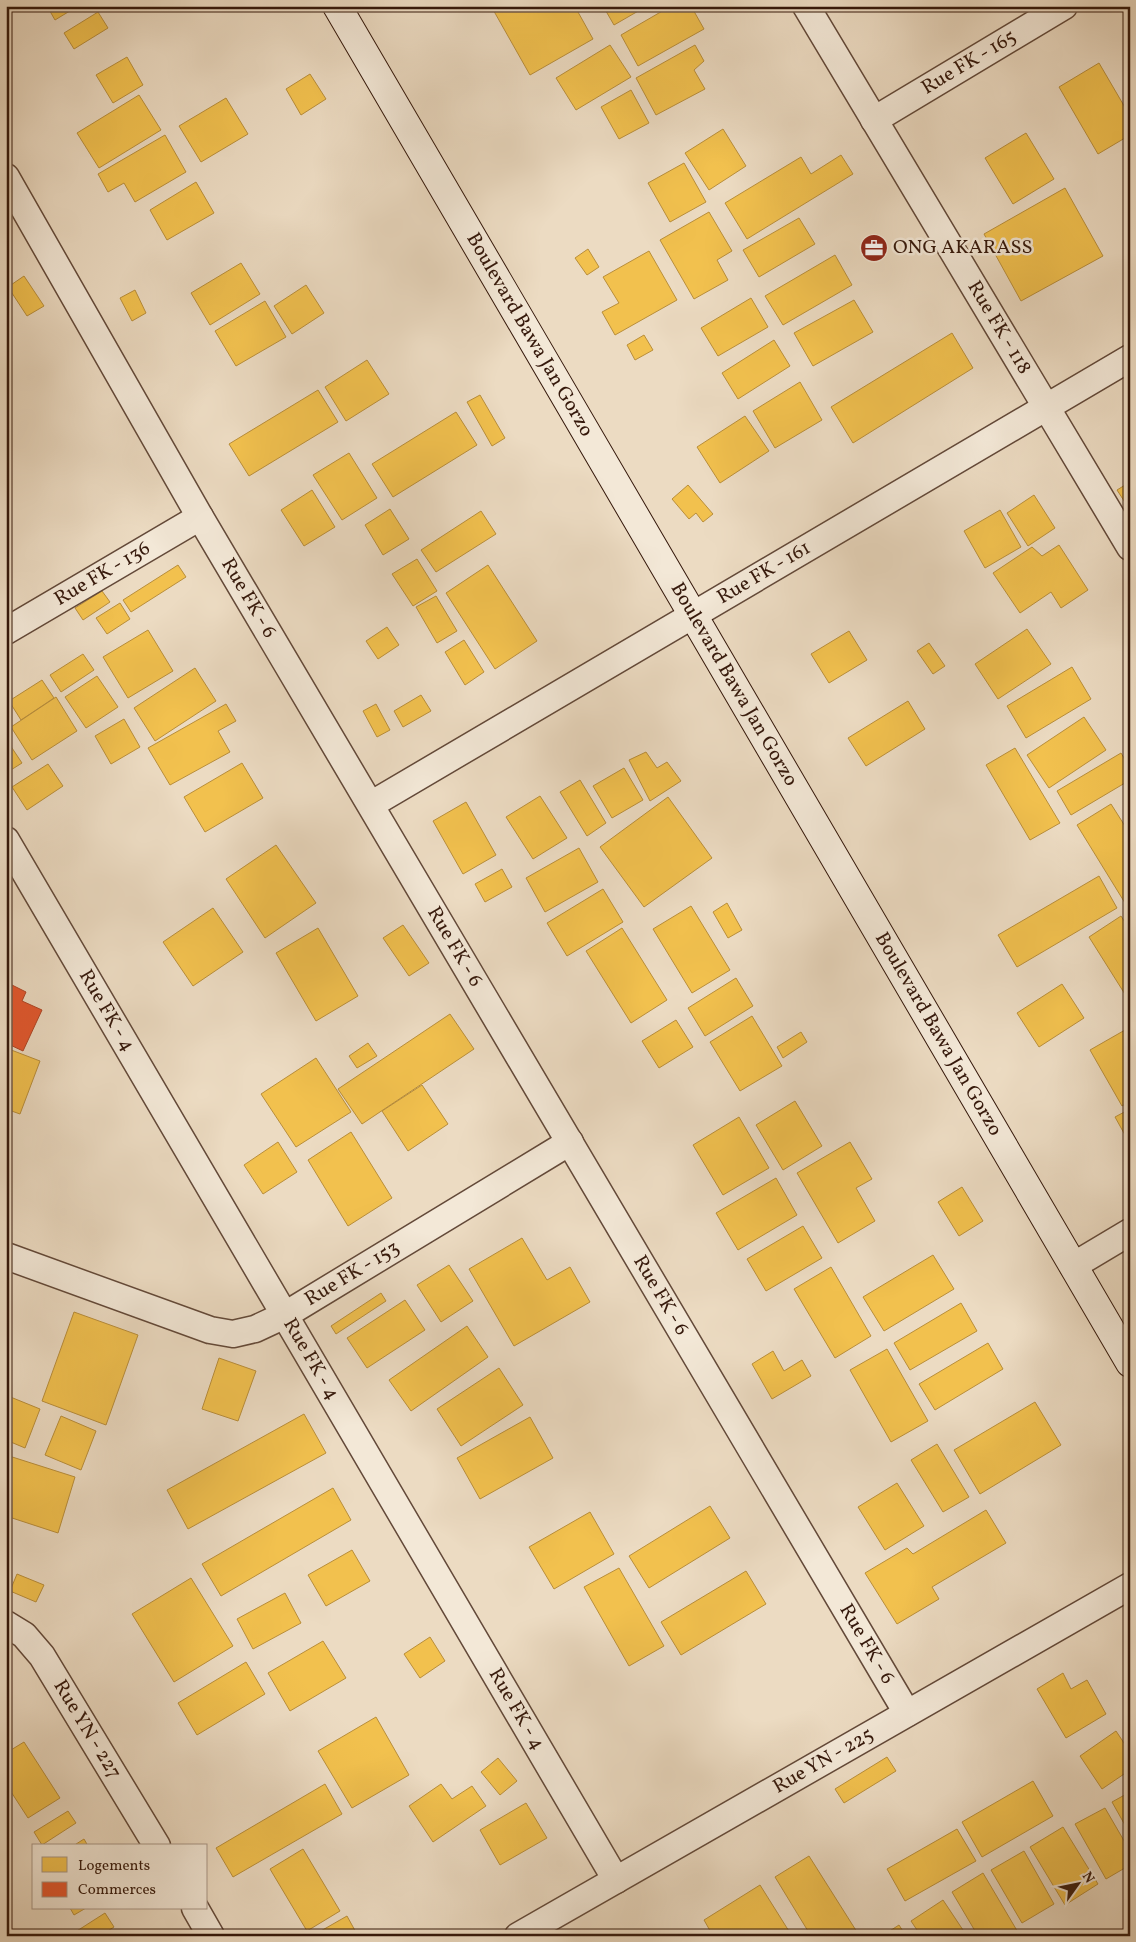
<svg xmlns="http://www.w3.org/2000/svg" width="1136" height="1942" font-family="Vollkorn,serif">
  <rect width="100%" height="100%" fill="#ecdbc2"/>
  <filter id="stains"><feTurbulence type="fractalNoise" baseFrequency=".004" numOctaves="4"/><feColorMatrix values="0 0 0 0 .2 0 0 0 0 .09 0 0 0 0 .02 0 0 0 .5 -.17"/></filter>
  <radialGradient id="worn" r=".72"><stop offset=".6" stop-color="#630" stop-opacity="0"/><stop offset="1" stop-color="#630" stop-opacity=".3"/></radialGradient>
  <g fill="#f2c14e" stroke="#b98e3a">
    <polygon points="47,6 78,6 55,20"/>
    <polygon points="491,6 588,6 578,12 593,39 530,75"/>
    <polygon points="603,6 647,6 614,25"/>
    <polygon points="671,6 691,6 704,29 638,66 621,35"/>
    <polygon points="98,12 108,28 74,49 64,33"/>
    <polygon points="610,45 631,77 576,110 556,78"/>
    <polygon points="695,45 704,61 694,70 705,89 656,115 636,78"/>
    <polygon points="127,57 143,85 113,103 96,75"/>
    <polygon points="1099,63 1130,116 1130,135 1098,154 1059,87"/>
    <polygon points="310,74 326,99 301,115 286,89"/>
    <polygon points="631,90 649,123 619,139 601,107"/>
    <polygon points="139,95 161,130 99,168 77,133"/>
    <polygon points="226,98 248,134 201,162 179,126"/>
    <polygon points="723,129 746,166 709,190 685,153"/>
    <polygon points="1026,133 1054,179 1013,204 985,158"/>
    <polygon points="165,135 186,172 135,202 124,183 108,192 98,174"/>
    <polygon points="841,155 853,174 747,239 725,203 801,157 811,174"/>
    <polygon points="684,163 706,202 670,222 648,183"/>
    <polygon points="196,182 214,213 167,240 150,210"/>
    <polygon points="1065,188 1103,256 1021,301 984,234"/>
    <polygon points="709,212 732,251 717,260 728,280 694,299 660,240"/>
    <polygon points="799,218 815,244 759,277 743,250"/>
    <polygon points="588,249 599,267 587,275 575,258"/>
    <polygon points="649,251 677,300 615,335 602,312 619,303 603,277"/>
    <polygon points="835,255 852,285 783,325 765,296"/>
    <polygon points="241,263 260,294 210,325 191,293"/>
    <polygon points="24,276 44,306 27,316 8,287"/>
    <polygon points="306,285 324,313 292,334 274,306"/>
    <polygon points="135,290 146,313 132,321 120,298"/>
    <polygon points="751,298 768,327 718,356 701,328"/>
    <polygon points="854,300 873,332 813,366 794,333"/>
    <polygon points="265,301 286,337 236,366 215,331"/>
    <polygon points="952,333 973,368 853,443 831,407"/>
    <polygon points="644,335 653,350 635,360 627,345"/>
    <polygon points="774,340 790,366 738,399 722,373"/>
    <polygon points="367,360 389,394 346,421 325,387"/>
    <polygon points="800,382 822,420 775,448 753,411"/>
    <polygon points="318,390 338,422 249,476 229,444"/>
    <polygon points="480,395 505,438 492,446 467,402"/>
    <polygon points="456,412 477,445 393,497 372,464"/>
    <polygon points="745,416 769,451 720,483 697,447"/>
    <polygon points="349,453 377,498 342,520 313,475"/>
    <polygon points="1130,482 1130,510 1117,490"/>
    <polygon points="688,485 713,514 703,522 696,513 689,519 672,499"/>
    <polygon points="312,490 335,527 304,546 281,510"/>
    <polygon points="1034,495 1055,528 1028,546 1007,513"/>
    <polygon points="390,509 409,539 383,555 365,525"/>
    <polygon points="1000,510 1021,547 985,568 964,531"/>
    <polygon points="481,511 496,534 436,572 421,550"/>
    <polygon points="1059,545 1088,590 1061,608 1051,592 1020,613 993,573 1032,547 1042,556"/>
    <polygon points="417,559 437,591 413,606 392,574"/>
    <polygon points="178,565 186,577 131,612 123,600"/>
    <polygon points="488,565 537,641 495,669 446,593"/>
    <polygon points="102,591 110,602 83,620 75,608"/>
    <polygon points="436,596 457,631 437,643 416,607"/>
    <polygon points="120,603 130,619 107,634 96,618"/>
    <polygon points="387,627 399,645 378,659 366,641"/>
    <polygon points="1027,629 1051,664 998,699 975,664"/>
    <polygon points="148,630 173,671 128,698 103,657"/>
    <polygon points="849,631 867,660 829,683 811,654"/>
    <polygon points="464,640 484,672 465,685 445,652"/>
    <polygon points="929,643 945,666 933,674 917,651"/>
    <polygon points="83,654 94,670 61,692 50,675"/>
    <polygon points="1072,667 1091,699 1026,738 1007,706"/>
    <polygon points="195,668 216,701 155,741 134,708"/>
    <polygon points="97,676 118,707 86,728 65,697"/>
    <polygon points="42,680 54,698 21,720 9,701"/>
    <polygon points="421,695 431,711 403,727 394,711"/>
    <polygon points="56,697 77,731 32,760 11,727"/>
    <polygon points="908,701 925,729 866,766 848,738"/>
    <polygon points="226,704 236,721 218,731 230,752 170,785 148,748"/>
    <polygon points="376,704 390,730 377,737 363,711"/>
    <polygon points="1084,717 1106,750 1049,788 1027,755"/>
    <polygon points="124,719 140,747 111,764 95,736"/>
    <polygon points="8,742 22,763 6,773 6,743"/>
    <polygon points="1015,748 1060,823 1030,840 986,765"/>
    <polygon points="646,752 657,768 667,762 681,781 650,801 629,760"/>
    <polygon points="1121,753 1130,768 1130,780 1071,815 1057,791"/>
    <polygon points="242,763 263,798 205,832 184,797"/>
    <polygon points="48,764 63,786 27,810 12,787"/>
    <polygon points="624,768 643,800 612,818 593,786"/>
    <polygon points="580,780 606,823 587,836 560,792"/>
    <polygon points="540,796 567,838 533,859 506,817"/>
    <polygon points="668,797 712,858 644,907 600,847"/>
    <polygon points="466,802 496,855 463,874 433,821"/>
    <polygon points="1111,804 1130,834 1130,901 1125,903 1077,825"/>
    <polygon points="276,845 316,903 265,938 226,879"/>
    <polygon points="579,848 598,882 545,912 526,878"/>
    <polygon points="502,869 512,887 485,902 475,884"/>
    <polygon points="1099,876 1117,908 1017,967 998,935"/>
    <polygon points="603,889 623,922 567,956 547,923"/>
    <polygon points="727,903 742,930 728,938 713,912"/>
    <polygon points="691,906 730,970 692,993 653,929"/>
    <polygon points="213,908 243,952 193,986 163,942"/>
    <polygon points="1121,916 1130,930 1130,997 1128,999 1089,937"/>
    <polygon points="403,925 429,963 409,976 383,938"/>
    <polygon points="318,928 358,996 316,1021 276,953"/>
    <polygon points="622,928 667,1000 631,1023 586,951"/>
    <polygon points="736,978 753,1006 705,1036 688,1008"/>
    <polygon points="1062,984 1084,1018 1039,1047 1017,1013"/>
    <polygon points="450,1014 474,1049 362,1124 338,1089"/>
    <polygon points="752,1016 782,1066 740,1091 710,1042"/>
    <polygon points="676,1020 693,1047 659,1068 642,1041"/>
    <polygon points="1125,1030 1130,1037 1130,1101 1122,1106 1090,1050"/>
    <polygon points="801,1032 807,1042 783,1058 777,1047"/>
    <polygon points="368,1043 377,1056 357,1068 349,1056"/>
    <polygon points="6,1048 40,1061 20,1114 6,1109"/>
    <polygon points="316,1058 351,1112 296,1147 261,1094"/>
    <polygon points="422,1085 448,1124 408,1151 382,1111"/>
    <polygon points="795,1101 822,1146 783,1170 756,1125"/>
    <polygon points="1130,1109 1130,1144 1115,1117"/>
    <polygon points="739,1117 769,1168 723,1195 693,1145"/>
    <polygon points="351,1132 392,1198 348,1226 308,1160"/>
    <polygon points="278,1142 297,1172 263,1194 244,1165"/>
    <polygon points="850,1142 872,1179 856,1188 875,1221 838,1243 797,1173"/>
    <polygon points="776,1178 797,1215 738,1250 716,1213"/>
    <polygon points="962,1187 983,1221 959,1236 938,1202"/>
    <polygon points="803,1226 822,1258 766,1291 747,1259"/>
    <polygon points="522,1238 547,1280 570,1267 590,1302 514,1346 469,1269"/>
    <polygon points="933,1255 954,1289 884,1331 863,1297"/>
    <polygon points="449,1265 473,1301 441,1322 417,1285"/>
    <polygon points="831,1267 871,1336 835,1358 794,1289"/>
    <polygon points="381,1293 386,1301 336,1334 331,1326"/>
    <polygon points="405,1300 425,1330 367,1368 347,1338"/>
    <polygon points="961,1303 977,1331 910,1370 894,1343"/>
    <polygon points="74,1312 138,1335 106,1425 42,1401"/>
    <polygon points="467,1326 488,1357 411,1411 389,1380"/>
    <polygon points="988,1343 1003,1369 935,1410 919,1384"/>
    <polygon points="887,1349 928,1421 891,1442 850,1370"/>
    <polygon points="773,1351 784,1371 802,1360 811,1376 772,1399 752,1364"/>
    <polygon points="219,1358 256,1371 238,1421 202,1409"/>
    <polygon points="499,1368 523,1405 461,1446 437,1409"/>
    <polygon points="8,1396 40,1409 25,1448 6,1440 6,1400"/>
    <polygon points="1035,1402 1061,1445 980,1494 954,1450"/>
    <polygon points="304,1414 326,1453 188,1529 167,1490"/>
    <polygon points="61,1416 96,1431 81,1470 45,1455"/>
    <polygon points="530,1417 553,1458 480,1499 457,1458"/>
    <polygon points="937,1444 969,1497 943,1512 911,1460"/>
    <polygon points="6,1455 75,1477 58,1533 6,1516"/>
    <polygon points="897,1483 924,1526 885,1550 858,1507"/>
    <polygon points="333,1488 351,1520 221,1596 202,1564"/>
    <polygon points="710,1506 730,1538 649,1588 629,1556"/>
    <polygon points="986,1510 1006,1543 932,1587 939,1599 897,1624 865,1573 907,1548 913,1554"/>
    <polygon points="590,1512 614,1554 554,1589 529,1547"/>
    <polygon points="352,1550 370,1581 326,1606 308,1575"/>
    <polygon points="619,1568 664,1646 629,1666 584,1587"/>
    <polygon points="746,1571 766,1604 681,1655 661,1622"/>
    <polygon points="17,1574 44,1585 36,1602 10,1591"/>
    <polygon points="191,1578 233,1646 174,1682 132,1614"/>
    <polygon points="285,1593 301,1623 253,1649 237,1619"/>
    <polygon points="430,1637 445,1661 420,1678 404,1654"/>
    <polygon points="323,1641 346,1678 290,1711 268,1673"/>
    <polygon points="246,1662 265,1694 197,1735 178,1703"/>
    <polygon points="1063,1673 1071,1689 1087,1680 1106,1714 1066,1738 1037,1689"/>
    <polygon points="376,1717 409,1775 352,1808 318,1751"/>
    <polygon points="1116,1731 1130,1752 1130,1770 1102,1789 1080,1756"/>
    <polygon points="24,1742 60,1798 28,1818 6,1784 6,1753"/>
    <polygon points="887,1757 896,1771 844,1803 835,1789"/>
    <polygon points="498,1758 517,1781 500,1795 481,1772"/>
    <polygon points="1033,1781 1053,1816 982,1857 962,1822"/>
    <polygon points="325,1784 342,1814 233,1877 216,1848"/>
    <polygon points="441,1784 452,1799 472,1786 486,1806 433,1842 409,1806"/>
    <polygon points="1130,1792 1130,1834 1112,1802"/>
    <polygon points="526,1803 547,1838 500,1865 480,1830"/>
    <polygon points="1105,1808 1130,1851 1130,1865 1106,1879 1075,1824"/>
    <polygon points="68,1811 76,1823 42,1845 34,1832"/>
    <polygon points="1063,1827 1098,1884 1065,1905 1030,1847"/>
    <polygon points="957,1829 976,1861 905,1901 887,1869"/>
    <polygon points="84,1839 88,1846 73,1846"/>
    <polygon points="303,1849 340,1911 307,1931 270,1869"/>
    <polygon points="1024,1851 1054,1904 1022,1923 991,1870"/>
    <polygon points="809,1856 857,1932 850,1936 811,1936 775,1877"/>
    <polygon points="983,1873 1019,1934 1016,1936 978,1936 952,1892"/>
    <polygon points="760,1885 792,1936 713,1936 704,1920"/>
    <polygon points="943,1900 967,1936 921,1936 911,1921"/>
    <polygon points="70,1908 86,1908 74,1915"/>
    <polygon points="105,1913 114,1927 100,1936 69,1936"/>
    <polygon points="347,1916 358,1936 312,1936"/>
    <polygon points="899,1925 906,1936 882,1936"/>
  </g>
  <polygon fill="#e4572e" stroke="#b04424" points="6,982 26,992 22,1001 42,1010 23,1051 6,1043"/>
  <g fill="none" stroke-linecap="round" stroke-linejoin="round">
    <g stroke="#634939" stroke-width="29">
      <g id="minor">
        <path id="s1" d="M806,6L1130,547"/>
        <path id="s2" d="M874,120L1064,6"/>
        <path id="s3" d="M6,177L200,517L907,1713"/>
        <path id="s4" d="M6,631L200,517"/>
        <path id="s5" d="M372,804L1130,358"/>
        <path id="s6" d="M6,840L616,1880"/>
        <path id="s7" d="M6,1256L210,1330L233,1334L255,1329L285,1315L570,1142"/>
        <polyline points="1073,1266 1130,1232"/>
        <path id="s8" d="M6,1624L24,1635L42,1656L157,1846"/>
        <polyline points="195,1908 211,1936"/>
        <path id="s9" d="M518,1936L1130,1586"/>
      </g>
    </g>
    <g stroke="#35180b" stroke-width="30">
      <g id="secondary">
        <path id="s10" d="M337,6L1130,1363"/>
      </g>
    </g>
    <use href="#minor" stroke="#f3e8d7" stroke-width="26"/>
    <use href="#secondary" stroke="#f3e8d7" stroke-width="28"/>
  </g>
  <defs>
    <g id="office-disc" transform="scale(1.4375)"><circle r="9.5" fill="#8f2418" stroke="#f3e8d7"/><path d="M-6-3h4V-5.5h4V-3h4V5H-6ZM-1-4.5V-3h2v-1.5ZM-6 0V1H6V0Z" fill="#fff"/></g>
  </defs>
  <g fill-rule="evenodd">
    <use href="#office-disc" x="874" y="248"/>
  </g>
  <g text-anchor="middle" dominant-baseline="central" stroke-width="5" stroke-linejoin="round" paint-order="stroke">
    <g font-size="20" fill="#35180b" stroke="#f3e8d7">
      <text stroke="none"><textPath href="#s2" startOffset="111">Rue FK - 165</textPath></text>
      <text stroke="none"><textPath href="#s1" startOffset="375">Rue FK - 118</textPath></text>
      <text stroke="none"><textPath href="#s10" startOffset="381">Boulevard Bawa Jan Gorzo</textPath></text>
      <text stroke="none"><textPath href="#s5" startOffset="455">Rue FK - 161</textPath></text>
      <text stroke="none"><textPath href="#s4" startOffset="112">Rue FK - 136</textPath></text>
      <text stroke="none"><textPath href="#s3" startOffset="486">Rue FK - 6</textPath></text>
      <text stroke="none"><textPath href="#s10" startOffset="786">Boulevard Bawa Jan Gorzo</textPath></text>
      <text stroke="none"><textPath href="#s3" startOffset="891">Rue FK - 6</textPath></text>
      <text stroke="none"><textPath href="#s6" startOffset="198">Rue FK - 4</textPath></text>
      <text stroke="none"><textPath href="#s10" startOffset="1191">Boulevard Bawa Jan Gorzo</textPath></text>
      <text stroke="none"><textPath href="#s7" startOffset="375">Rue FK - 153</textPath></text>
      <text stroke="none"><textPath href="#s3" startOffset="1296">Rue FK - 6</textPath></text>
      <text stroke="none"><textPath href="#s6" startOffset="602">Rue FK - 4</textPath></text>
      <text stroke="none"><textPath href="#s3" startOffset="1701">Rue FK - 6</textPath></text>
      <text stroke="none"><textPath href="#s6" startOffset="1008">Rue FK - 4</textPath></text>
      <text stroke="none"><textPath href="#s8" startOffset="135">Rue YN - 227</textPath></text>
      <text stroke="none"><textPath href="#s9" startOffset="352">Rue YN - 225</textPath></text>
    </g>
    <g font-size="20" fill="#35180b" stroke="#f3e8d7" text-anchor="start">
      <text x="893" y="248">ONG AKARASS</text>
    </g>
  </g>
  <rect width="1136" height="1942" fill="none" stroke="#ecdbc2" stroke-width="25"/>
  <rect x="8" y="8" width="1121" height="1927" fill="none" stroke="#35180b" stroke-width="2.5"/>
  <rect x="12" y="12" width="1111" height="1917" fill="none" stroke="#35180b"/>
  <rect x="32" y="1844" width="175" height="65" fill="#f3e8d7" stroke="#a79585"/>
  <rect x="42" y="1857" width="25" height="15" fill="#f2c14e" stroke="#a79585"/>
  <text x="78" y="1870" font-size="15" fill="#35180b">Logements</text>
  <rect x="42" y="1882" width="25" height="15" fill="#e4572e" stroke="#a79585"/>
  <text x="78" y="1894" font-size="15" fill="#35180b">Commerces</text>
  <g transform="translate(1078 1884) rotate(57)" stroke="#f3e8d7" stroke-width="4" paint-order="stroke">
  <path d="M0-4L9 19L0 12L-9 19Z" fill="#35180b"/>
  <text y="-8" font-size="14" font-weight="bold" text-anchor="middle" fill="#35180b">N</text>
  </g>
  <rect width="100%" height="100%" filter="url(#stains)"/>
  <rect width="100%" height="100%" fill="url(#worn)"/>
</svg>
